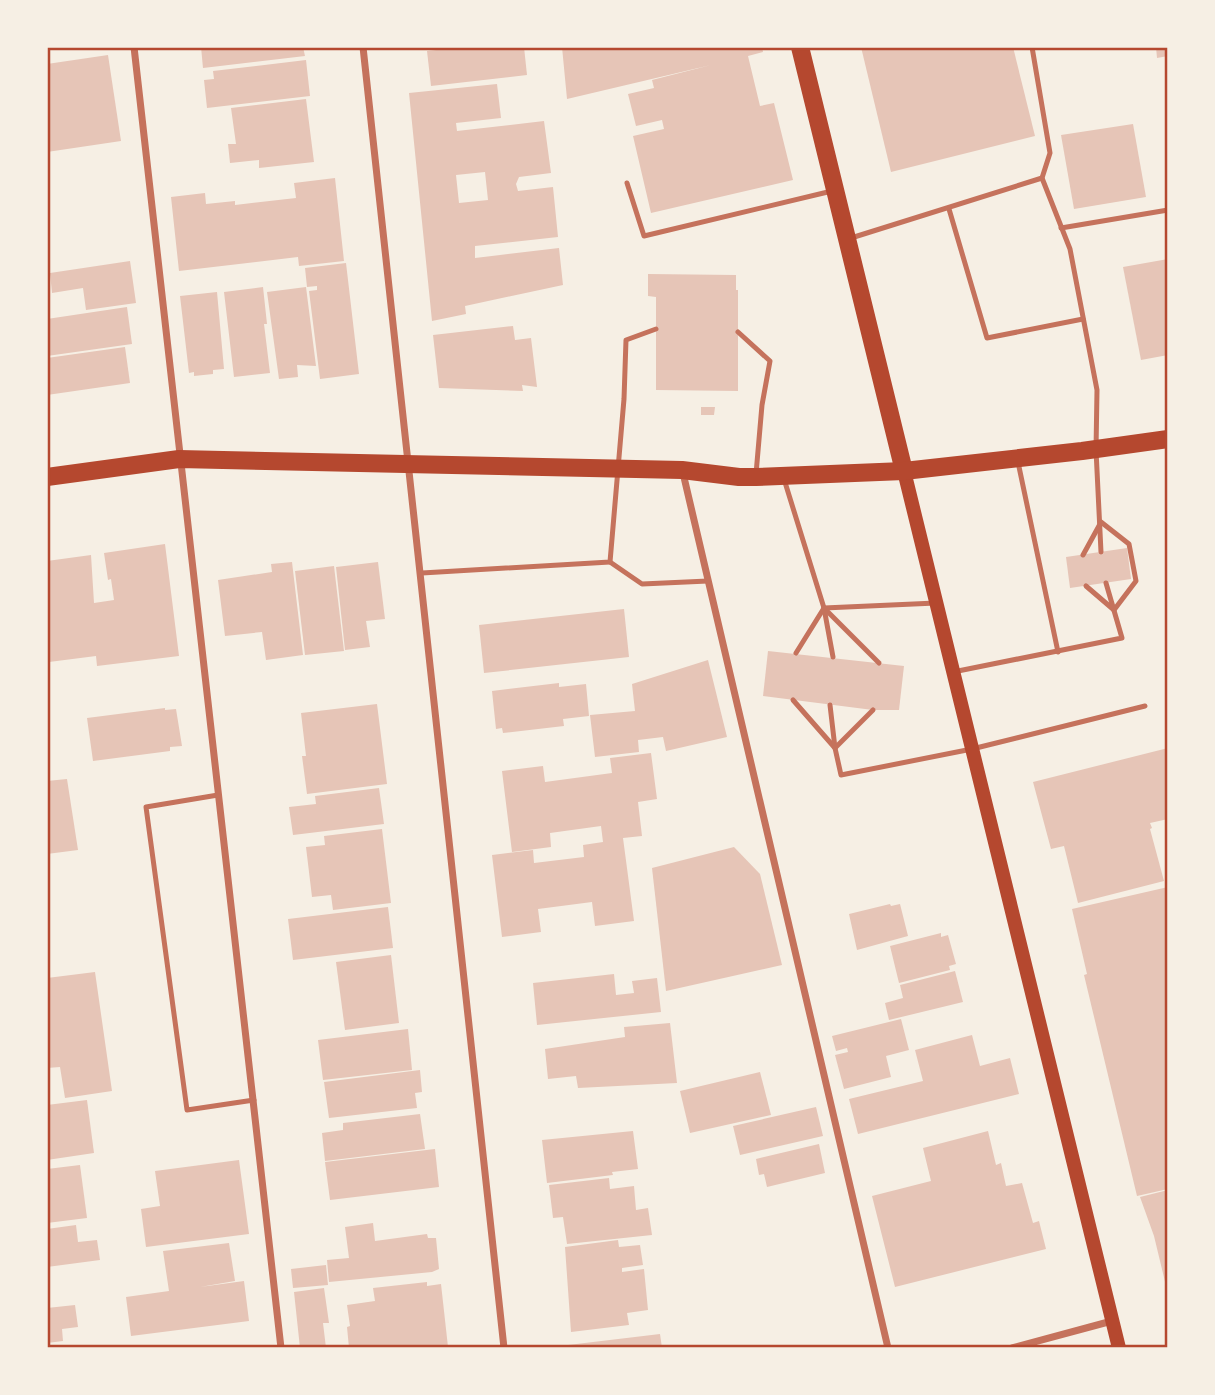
<svg xmlns="http://www.w3.org/2000/svg" width="1215" height="1395" font-family="'Nunito Sans',sans-serif">
  <rect width="100%" height="100%" fill="#f6efe4"/>
  <g fill="#e6c5b7" fill-rule="evenodd">
    <polygon points="201,47 303,47 305,56 203,68"/>
    <polygon points="463,47 524,47 527,75 431,86 427,51"/>
    <polygon points="562,47 762,47 763,52 748,56 760,106 774,103 793,180 651,213 633,136 664,129 662,120 636,126 628,94 654,88 652,80 711,65 567,99"/>
    <polygon points="861,47 1013,47 1035,136 891,172"/>
    <polygon points="1156,47 1168,47 1168,56 1157,58"/>
    <polygon points="108,55 121,141 47,152 47,64"/>
    <polygon points="306,60 310,96 207,108 204,80 214,79 213,71"/>
    <path d="M497,84L501,118L456,123L457,131L544,121L551,173L519,177L516,184L518,191L553,187L558,237L475,246V258L559,248L563,285L465,306L466,314L432,321L409,93ZM485,172L488,200L459,203L456,175Z"/>
    <polygon points="306,99 314,162 259,168 259,160 230,163 228,144 236,144 231,108"/>
    <polygon points="1133,124 1146,197 1074,209 1061,135"/>
    <polygon points="335,178 344,261 299,266 298,257 179,271 171,197 205,193 206,204 235,201 235,205 296,198 294,183"/>
    <polygon points="1168,259 1168,355 1141,360 1123,267"/>
    <polygon points="130,261 136,303 86,310 83,288 52,293 50,273"/>
    <polygon points="346,263 359,374 320,379 309,291 317,290 317,286 307,287 305,268"/>
    <polygon points="648,274 736,275 736,290 738,290 738,391 656,390 656,297 648,296"/>
    <polygon points="263,287 267,324 264,324 270,373 234,377 224,292"/>
    <polygon points="306,287 316,366 297,365 298,377 279,379 267,292"/>
    <polygon points="217,292 224,369 213,370 213,374 194,376 194,372 189,373 180,296"/>
    <polygon points="127,307 132,344 47,356 47,319"/>
    <polygon points="513,326 515,340 531,338 537,387 522,385 523,391 439,388 433,335"/>
    <polygon points="125,347 130,383 47,395 47,358"/>
    <polygon points="701,407 715,407 714,415 701,415"/>
    <polygon points="165,544 179,656 97,666 96,656 49,662 47,561 91,555 94,603 114,600 111,579 108,580 104,553"/>
    <polygon points="1127,548 1131,579 1070,588 1066,557"/>
    <polygon points="292,562 303,655 266,660 262,632 225,636 218,580 272,572 271,564"/>
    <polygon points="378,562 385,619 366,621 370,647 345,650 336,567"/>
    <polygon points="334,566 344,651 305,655 295,571"/>
    <polygon points="624,609 629,657 484,673 479,625"/>
    <polygon points="768,651 904,666 899,710 873,710 763,696"/>
    <polygon points="708,660 727,737 666,751 663,737 638,740 639,752 595,757 590,715 635,711 632,684"/>
    <polygon points="559,683 559,687 586,684 589,716 563,719 564,726 503,733 502,728 496,729 492,691"/>
    <polygon points="377,704 387,784 307,794 302,756 306,756 301,713"/>
    <polygon points="165,708 165,710 176,709 182,746 170,747 170,751 93,761 87,718"/>
    <polygon points="1168,748 1168,819 1150,823 1152,828 1150,829 1164,881 1078,903 1064,846 1051,849 1033,782"/>
    <polygon points="651,753 657,799 638,802 642,836 623,838 634,921 595,926 592,902 538,909 541,932 502,937 492,855 533,850 534,863 584,857 583,845 603,842 601,826 550,833 551,847 512,852 502,771 543,766 545,782 612,773 610,758"/>
    <polygon points="67,779 78,850 47,854 47,781"/>
    <polygon points="379,788 384,824 293,835 289,807 316,804 315,796"/>
    <polygon points="382,829 391,903 333,910 331,895 312,897 306,847 325,845 324,836"/>
    <polygon points="734,847 760,874 782,965 666,991 652,868"/>
    <polygon points="1168,887 1168,1189 1137,1196 1084,975 1087,974 1072,909"/>
    <polygon points="890,904 891,906 900,904 908,936 857,950 849,914"/>
    <polygon points="388,907 393,948 293,960 288,919"/>
    <polygon points="941,933 941,937 948,935 956,964 949,966 950,970 899,983 890,946"/>
    <polygon points="391,955 399,1023 345,1030 336,962"/>
    <polygon points="955,971 963,1002 889,1020 885,1003 903,998 900,985"/>
    <polygon points="95,972 112,1091 65,1098 60,1067 47,1068 47,1019 49,1019 47,978"/>
    <polygon points="614,974 616,995 634,993 632,981 657,978 661,1012 537,1025 533,983"/>
    <polygon points="901,1019 909,1050 886,1056 891,1077 844,1089 835,1055 848,1052 847,1048 836,1051 832,1036"/>
    <polygon points="670,1023 677,1083 578,1088 576,1076 548,1079 545,1049 625,1037 624,1027"/>
    <polygon points="408,1029 412,1070 323,1080 318,1040"/>
    <polygon points="972,1035 980,1066 1010,1058 1019,1094 858,1134 849,1099 923,1081 915,1050"/>
    <polygon points="420,1070 422,1092 415,1093 417,1108 329,1118 324,1082"/>
    <polygon points="760,1072 771,1115 690,1133 680,1091"/>
    <polygon points="87,1100 94,1153 47,1160 47,1105"/>
    <polygon points="816,1107 823,1136 740,1155 733,1126"/>
    <polygon points="420,1114 425,1149 325,1161 322,1133 343,1130 343,1123"/>
    <polygon points="633,1131 638,1169 612,1172 613,1175 547,1183 542,1140"/>
    <polygon points="988,1131 996,1165 1001,1163 1006,1186 1022,1183 1033,1223 1039,1221 1046,1249 895,1287 872,1196 931,1181 923,1148"/>
    <polygon points="819,1144 825,1173 767,1187 764,1174 759,1175 756,1159"/>
    <polygon points="435,1149 439,1187 330,1200 325,1162"/>
    <polygon points="239,1160 249,1234 146,1247 141,1209 160,1206 155,1171"/>
    <polygon points="80,1165 87,1218 47,1223 47,1169"/>
    <polygon points="609,1178 610,1189 634,1186 636,1210 648,1208 652,1235 567,1244 563,1217 553,1218 549,1185"/>
    <polygon points="1168,1190 1168,1290 1167,1290 1154,1236 1140,1197"/>
    <polygon points="373,1223 375,1241 427,1234 428,1238 436,1238 439,1269 432,1272 329,1282 327,1260 349,1258 345,1227"/>
    <polygon points="76,1225 78,1242 97,1240 100,1260 47,1267 47,1229"/>
    <polygon points="618,1240 619,1247 640,1245 643,1265 622,1268 622,1272 644,1269 648,1310 627,1313 629,1325 571,1332 565,1247"/>
    <polygon points="229,1243 235,1281 200,1287 244,1281 249,1321 131,1336 126,1297 169,1291 163,1251"/>
    <polygon points="326,1265 328,1285 293,1288 291,1269"/>
    <polygon points="427,1282 427,1286 441,1284 448,1347 349,1348 347,1327 350,1326 347,1305 375,1301 373,1288"/>
    <polygon points="324,1288 329,1323 323,1323 326,1348 300,1348 294,1292"/>
    <polygon points="75,1305 78,1327 62,1329 63,1341 47,1343 47,1308"/>
    <polygon points="660,1334 662,1348 568,1348 568,1345"/>
  </g>
  <g fill="none" stroke-linecap="round" stroke-linejoin="round">
    <g stroke="#c5725c" stroke-width="5">
      <polyline points="1032,47 1050,153 1042,178 1070,249 1097,390 1096,450 1101,552"/>
      <polyline points="627,183 644,236 832,191"/>
      <polyline points="949,209 987,338 1083,319"/>
      <polyline points="1061,228 1168,210"/>
      <polyline points="851,238 1042,178"/>
      <polyline points="738,332 770,361 762,405 756,474"/>
      <polyline points="1018,462 1058,652"/>
      <polyline points="784,479 824,608 833,657"/>
      <polyline points="1083,555 1100,524"/>
      <polyline points="610,562 642,584 708,581"/>
      <polyline points="422,573 610,562 624,399 626,340 656,329"/>
      <polyline points="1086,586 1114,610 1136,581 1129,544 1101,522"/>
      <polyline points="824,608 936,603"/>
      <polyline points="824,608 879,663"/>
      <polyline points="796,653 824,608"/>
      <polyline points="953,672 1122,638 1106,583"/>
      <polyline points="793,700 835,748"/>
      <polyline points="830,705 835,748 841,775 972,749 1145,706"/>
      <polyline points="835,748 873,710"/>
      <polyline points="218,795 146,807 187,1110 254,1100"/>
    </g>
    <g stroke="#c5725c" stroke-width="7">
      <polyline points="134,47 281,1348"/>
      <polyline points="363,47 504,1348"/>
      <polyline points="683,473 888,1348"/>
      <polyline points="1012,1348 1112,1321"/>
    </g>
    <polyline stroke="#b5482f" stroke-width="14" points="904,471 1119,1348"/>
    <g stroke="#b5482f" stroke-width="18">
      <polyline points="800,47 904,471"/>
      <polyline points="47,477 179,459 682,470 739,477 756,477 904,471 1082,451 1168,439"/>
    </g>
  </g>
  <rect width="1215" height="1395" fill="none" stroke="#f6efe4" stroke-width="98"/>
  <rect x="49" y="49" width="1117" height="1297" fill="none" stroke="#b5482f" stroke-width="2.5"/>
</svg>
